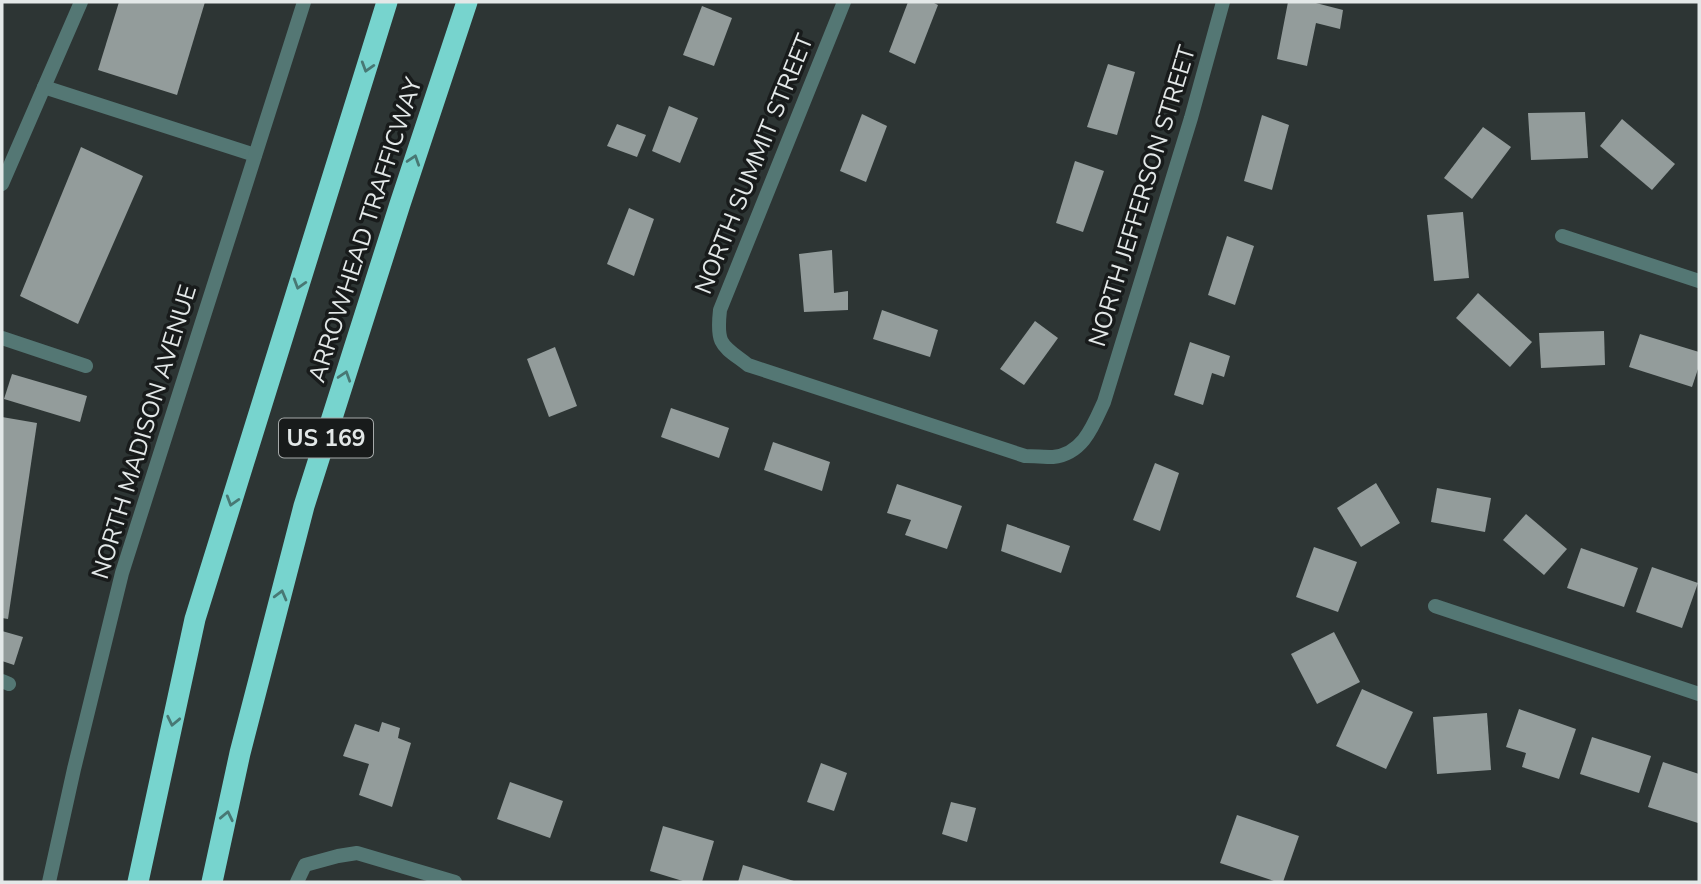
<svg xmlns="http://www.w3.org/2000/svg" width="1701" height="884" font-family="'Nunito Sans',sans-serif">
  <rect width="100%" height="100%" fill="#2d3534"/>
  <g fill="#939c9b">
    <polygon points="119,2 205,2 177,95 98,70"/>
    <polygon points="908,2 932,2 938,5 915,64 889,52"/>
    <polygon points="1288,2 1312,2 1343,10 1340,29 1316,23 1307,66 1277,59"/>
    <polygon points="702,6 732,18 714,66 683,55"/>
    <polygon points="1108,64 1135,72 1117,135 1087,127"/>
    <polygon points="669,106 698,118 680,163 652,151"/>
    <polygon points="1585,112 1588,158 1531,160 1528,113"/>
    <polygon points="862,114 887,126 866,182 840,171"/>
    <polygon points="1262,115 1289,125 1272,190 1244,181"/>
    <polygon points="1622,119 1675,164 1652,190 1600,146"/>
    <polygon points="617,124 646,135 637,157 607,146"/>
    <polygon points="1483,127 1511,147 1472,199 1444,178"/>
    <polygon points="81,147 143,176 78,324 20,296"/>
    <polygon points="1075,161 1104,171 1083,232 1056,223"/>
    <polygon points="629,208 654,219 634,276 607,264"/>
    <polygon points="1463,212 1469,278 1434,281 1427,215"/>
    <polygon points="1227,236 1254,246 1235,305 1208,295"/>
    <polygon points="832,250 834,293 848,291 848,310 804,312 799,254"/>
    <polygon points="1478,293 1532,342 1510,367 1456,318"/>
    <polygon points="882,310 938,330 930,357 873,339"/>
    <polygon points="1035,321 1058,338 1024,385 1000,369"/>
    <polygon points="1604,331 1605,365 1541,368 1539,333"/>
    <polygon points="1640,334 1699,352 1699,366 1692,387 1629,367"/>
    <polygon points="1190,342 1230,356 1224,377 1212,373 1203,405 1174,395"/>
    <polygon points="555,347 577,406 549,417 527,359"/>
    <polygon points="12,374 87,396 80,422 4,399"/>
    <polygon points="671,408 729,428 719,458 661,437"/>
    <polygon points="2,417 37,423 8,619 2,618"/>
    <polygon points="773,442 830,462 822,491 764,470"/>
    <polygon points="1155,463 1179,473 1160,531 1133,520"/>
    <polygon points="1376,483 1400,523 1361,547 1337,508"/>
    <polygon points="897,484 962,506 947,549 905,535 911,520 887,513"/>
    <polygon points="1437,488 1491,498 1485,532 1431,522"/>
    <polygon points="1526,514 1567,549 1544,575 1503,540"/>
    <polygon points="1007,524 1070,546 1061,573 1001,551"/>
    <polygon points="1314,547 1357,562 1338,612 1296,597"/>
    <polygon points="1581,548 1638,568 1624,607 1567,588"/>
    <polygon points="1652,567 1698,583 1682,628 1636,612"/>
    <polygon points="2,631 23,637 14,665 2,661"/>
    <polygon points="1334,632 1360,682 1317,704 1291,654"/>
    <polygon points="1362,689 1413,712 1386,769 1336,746"/>
    <polygon points="1519,709 1576,729 1559,779 1522,767 1526,753 1506,747"/>
    <polygon points="1487,713 1491,770 1437,774 1433,717"/>
    <polygon points="382,722 400,728 398,738 411,743 392,807 359,795 369,764 343,756 355,724 379,732"/>
    <polygon points="1592,737 1651,756 1639,793 1580,774"/>
    <polygon points="1663,762 1699,774 1699,818 1698,823 1648,807"/>
    <polygon points="821,763 847,773 834,811 807,802"/>
    <polygon points="510,782 563,801 550,838 497,819"/>
    <polygon points="951,802 976,808 967,842 942,834"/>
    <polygon points="1237,815 1299,836 1283,882 1277,882 1220,863"/>
    <polygon points="663,826 714,841 702,882 686,882 650,871"/>
    <polygon points="743,865 797,882 738,882"/>
  </g>
  <g fill="none" stroke-linecap="round" stroke-linejoin="round">
    <g stroke="#547774" stroke-width="14">
      <polyline points="44,87 255,155"/>
      <polyline points="2,184 81,2"/>
      <polyline points="2,338 86,366"/>
      <polyline points="2,681 9,684"/>
    </g>
    <g stroke="#547774" stroke-width="14">
      <path d="M844,2L720,310C716,346 722,345 748,365L1025,456C1034,456 1044,457 1053,457C1083,454 1093,426 1104,402L1191,118L1223,2"/>
      <polyline points="1562,236 1699,281"/>
      <polyline points="1435,606 1699,694"/>
      <polyline points="49,882 74,769 122,573 304,2"/>
      <polyline points="297,882 305,865 338,856 357,853 455,882"/>
    </g>
    <g stroke="#77d4ce" stroke-width="21">
      <polyline points="138,882 195,619 387,2"/>
      <polyline points="212,882 240,753 304,506 400,204 467,2"/>
    </g>
  </g>
  <defs><path id="oneway-chevron" d="M-2-3.5L2.5 0L-2 3.5" fill="none" stroke-width="1.6" stroke-linecap="round" stroke-linejoin="round" transform="scale(1.75)"/></defs>
  <g stroke="#487874">
    <use href="#oneway-chevron" transform="translate(367 67) rotate(107)"/>
    <use href="#oneway-chevron" transform="translate(414 160) rotate(-72)"/>
    <use href="#oneway-chevron" transform="translate(299 284) rotate(107)"/>
    <use href="#oneway-chevron" transform="translate(345 376) rotate(-72)"/>
    <use href="#oneway-chevron" transform="translate(232 501) rotate(107)"/>
    <use href="#oneway-chevron" transform="translate(281 595) rotate(-75)"/>
    <use href="#oneway-chevron" transform="translate(173 721) rotate(102)"/>
    <use href="#oneway-chevron" transform="translate(227 816) rotate(-78)"/>
  </g>
  <g text-anchor="middle" dominant-baseline="central" stroke-width="7" stroke-linejoin="round" paint-order="stroke">
    <rect fill="#181b1b" stroke="#a6aaaa" stroke-width="2" x="279" y="418.5" width="94" height="39" rx="5"/>
    <g font-size="23" font-weight="bold" fill="#e3e8e8">
      <text x="326" y="438">US 169</text>
    </g>
    <g font-size="24" fill="#e3e8e8" stroke="#181b1b">
      <text transform="translate(754 164) rotate(-68)">NORTH SUMMIT STREET</text>
      <text transform="translate(1142 196) rotate(-73)">NORTH JEFFERSON STREET</text>
      <text transform="translate(365 230) rotate(-72)">ARROWHEAD TRAFFICWAY</text>
      <text transform="translate(144 432) rotate(-73)">NORTH MADISON AVENUE</text>
    </g>
  </g>
  <rect width="1701" height="884" fill="none" stroke="#e3e8e8" stroke-width="7"/>
</svg>
